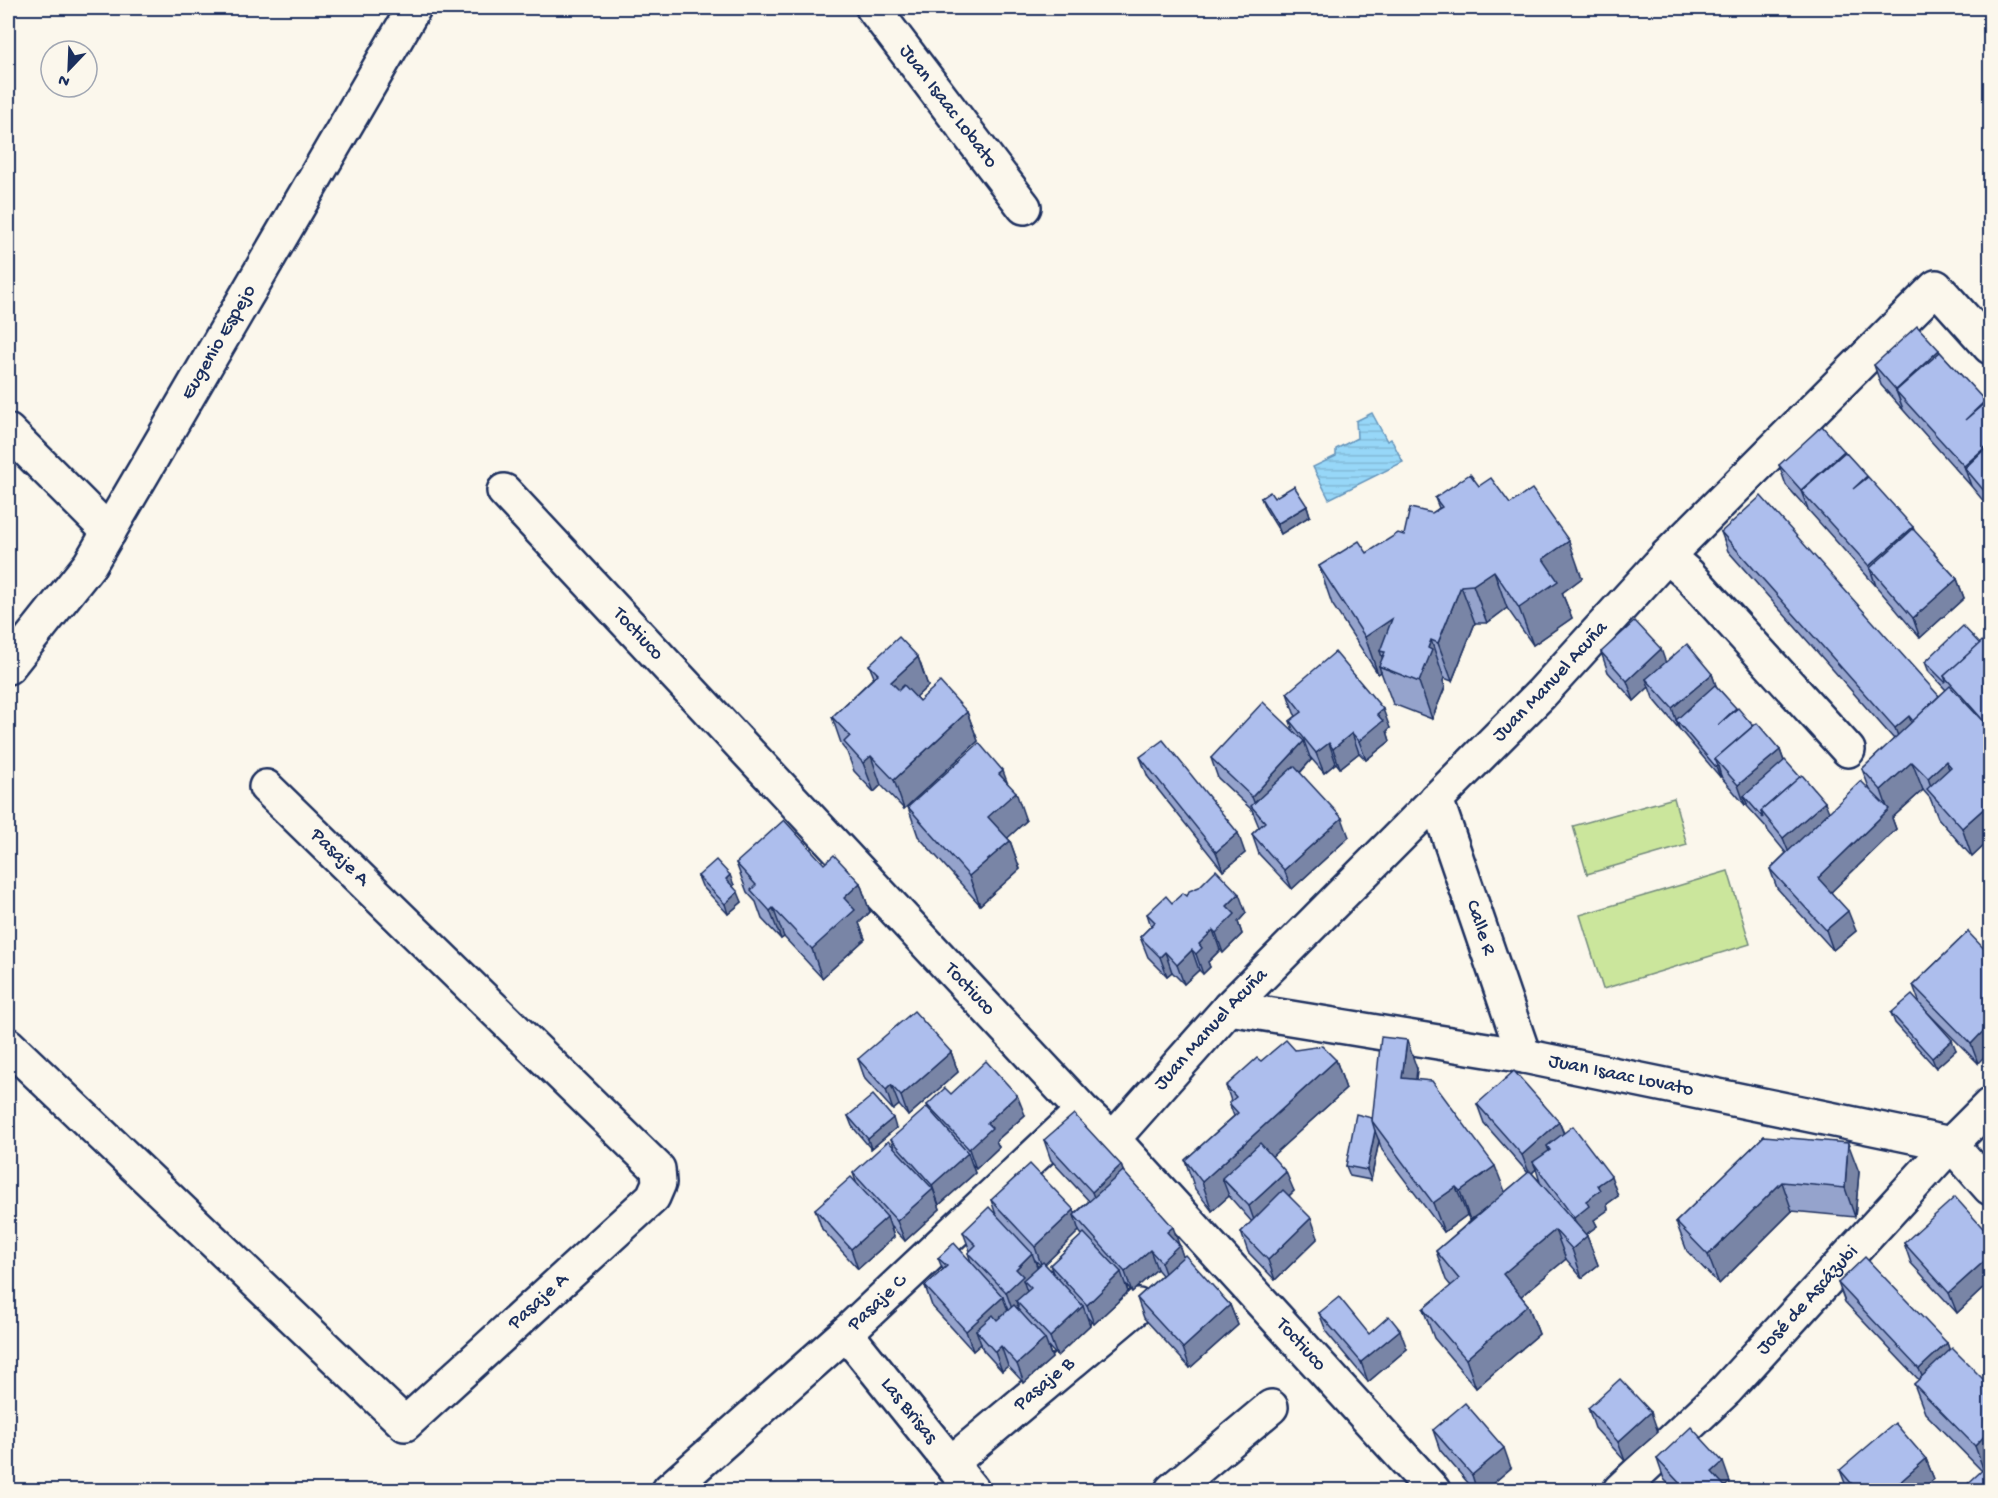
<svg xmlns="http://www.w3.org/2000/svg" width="1998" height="1498" font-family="'Gochi Hand',sans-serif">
  <defs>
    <pattern id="water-rules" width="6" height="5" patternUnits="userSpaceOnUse" patternTransform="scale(1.5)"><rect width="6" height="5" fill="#97d7f8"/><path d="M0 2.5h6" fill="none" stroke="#82b9d7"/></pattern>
  </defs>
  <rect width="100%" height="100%" fill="#fbf7ec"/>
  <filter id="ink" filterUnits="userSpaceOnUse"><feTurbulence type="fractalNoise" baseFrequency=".0167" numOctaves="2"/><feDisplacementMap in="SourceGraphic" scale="12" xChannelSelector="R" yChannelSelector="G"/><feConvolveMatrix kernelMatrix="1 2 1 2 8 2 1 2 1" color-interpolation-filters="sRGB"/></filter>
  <g filter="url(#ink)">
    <g fill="#cbe69c" stroke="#738a7d" stroke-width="1.5">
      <polygon points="1674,798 1687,845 1587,874 1573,826"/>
      <polygon points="1728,871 1750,944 1603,989 1580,915"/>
    </g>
    <polygon fill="url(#water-rules)" stroke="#6594ba" stroke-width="1.5" points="1372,413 1387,441 1391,439 1403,462 1329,499 1313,467 1336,456 1336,449 1357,438 1356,421"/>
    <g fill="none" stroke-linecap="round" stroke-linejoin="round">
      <g stroke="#1b2f5e" stroke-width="38">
        <g id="minor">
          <path id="s1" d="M873,8L1024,207"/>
          <polyline points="8,431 109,532"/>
          <path id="s2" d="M504,491L1083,1111L1113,1139L1433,1490"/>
          <polyline points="1667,556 1689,575 1848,750"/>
          <path id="s3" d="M8,667L90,564L414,8"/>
          <path id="s4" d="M1436,799L1524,1056"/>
          <path id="s5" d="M1229,1008L1524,1056L1951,1144L1990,1188"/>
          <path id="s6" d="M8,1045L405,1424L653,1197L659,1183L658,1169L266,787"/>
          <path id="s7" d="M1113,1139L1229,1008L1541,694L1667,556L1936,287L1990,347"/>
          <path id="s8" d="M846,1333L972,1490"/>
          <path id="s9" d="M951,1463L1138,1306"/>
          <path id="s10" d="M669,1490L846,1333L1079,1114"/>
          <polyline points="1172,1490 1271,1407"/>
          <path id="s11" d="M1620,1490L1726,1390L1951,1144L1990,1105"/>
        </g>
      </g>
      <use href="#minor" stroke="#fbf7ec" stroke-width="33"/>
    </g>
    <g fill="#95a3cc" stroke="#1b2f5e" stroke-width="1.5" fill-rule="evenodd">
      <polygon points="1940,352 1990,407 1990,509 1971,486 1881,385 1874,365"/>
      <polygon points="1844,451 1937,557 1957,579 1964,598 1920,638 1876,586 1786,485 1779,465"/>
      <polygon points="1479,486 1510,504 1582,578 1562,593 1572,618 1533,645 1507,608 1487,623 1475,623 1452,681 1444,678 1443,681 1445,687 1432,719 1393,704 1381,672 1378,674 1332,604 1319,566 1367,553 1404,535 1439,508 1435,498"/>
      <polygon points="1261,498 1307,506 1310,516 1281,534 1265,508"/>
      <polygon points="1721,532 1939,696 1946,690 1929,672 1925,662 1980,644 1990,634 1990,840 1972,857 1938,818 1930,798 1923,790 1892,818 1896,829 1831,892 1856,931 1833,950 1777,888 1770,869 1786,853 1768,831 1767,828 1747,806 1747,804 1745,805 1722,778 1721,776 1720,777 1653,698 1649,687 1634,701 1608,672 1601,652 1666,662 1712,674 1716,686 1737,710 1780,750 1784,761 1829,812 1870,790 1862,769 1894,739 1728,551"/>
      <polygon points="918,657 928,686 916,697 919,701 967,712 978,741 904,809 881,785 874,792 854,771 847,752 842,746 832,717 874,677 869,665"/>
      <polygon points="1287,693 1390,728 1387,731 1390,741 1366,760 1359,753 1340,768 1336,763 1324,773 1310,757 1311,760 1300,773 1349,837 1292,889 1259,854 1252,834 1259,827 1252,810 1218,778 1211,758 1293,730 1290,721 1296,716 1294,713"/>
      <polygon points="1140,757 1245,853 1223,871 1148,777"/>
      <polygon points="1008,784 1026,821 1007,838 1010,841 1020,869 980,905 918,836 908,807"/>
      <polygon points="736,863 824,864 860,883 870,912 859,923 865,939 822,978 784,937 781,939 762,919 756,902 747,892"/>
      <polygon points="698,876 734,885 733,886 742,902 728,914 702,886"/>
      <polygon points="1187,896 1246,913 1238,922 1242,934 1223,953 1220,950 1208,962 1210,967 1203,974 1199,970 1184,984 1172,972 1167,976 1148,957 1140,937 1151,926 1147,914"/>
      <polygon points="1968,932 1978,1063 1927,1012 1956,1050 1936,1068 1895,1023 1891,1013 1920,1004 1913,985"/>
      <polygon points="1295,1050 1336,1060 1346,1089 1272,1156 1294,1191 1289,1196 1318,1238 1275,1280 1248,1252 1241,1232 1252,1222 1229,1196 1212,1211 1195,1189 1185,1160 1234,1116 1229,1103 1231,1101 1226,1086 1261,1061"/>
      <polygon points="951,1052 958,1072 908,1116 899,1105 893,1110 865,1079 858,1059"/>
      <path d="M1417,1069L1416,1079L1505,1192L1528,1173L1484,1123L1477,1104L1559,1122L1564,1133L1618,1196L1607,1204L1608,1210L1594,1220L1597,1226L1586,1234L1598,1265L1582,1278L1566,1259L1521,1296L1528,1305L1539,1334L1476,1388L1434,1338L1423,1309L1451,1286L1446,1280L1436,1251L1482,1211L1470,1220L1467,1215L1444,1232L1382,1150L1379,1141L1371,1180L1350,1176L1346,1166L1372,1118ZM1536,1169L1540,1182L1532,1173Z"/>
      <polygon points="951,1094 1025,1115 996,1141 999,1147 976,1169 972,1164 975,1173 939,1205 938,1203 940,1209 905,1241 891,1226 894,1237 858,1269 822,1229 815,1209 856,1182 853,1173 894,1147 891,1139 929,1110 927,1105"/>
      <polygon points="848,1116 896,1128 871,1149 852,1126"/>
      <polygon points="1764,1136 1859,1172 1855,1217 1792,1211 1719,1284 1687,1251 1676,1222"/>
      <path d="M1044,1140L1121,1165L1123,1171L1181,1247L1180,1248L1183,1257L1230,1305L1238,1325L1190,1368L1144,1318L1137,1298L1162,1275L1157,1269L1132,1292L1126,1284L1128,1292L1094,1324L1087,1317L1090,1325L1057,1356L1048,1346L1052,1358L1024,1383L1008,1366L1002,1371L983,1350L981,1344L973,1351L932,1306L925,1286L943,1270L938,1258L971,1262L968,1253L970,1251L963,1232L996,1215L991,1200L1074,1210L1075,1213L1089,1201L1051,1160ZM1079,1231L1082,1235L1050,1265L1053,1273L1045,1264ZM1034,1259L1040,1265L1038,1267Z"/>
      <polygon points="1990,1236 1990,1282 1957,1313 1911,1263 1904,1243"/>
      <polygon points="1838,1283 1947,1343 1990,1491 1982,1471 1925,1413 1914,1384 1919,1380 1845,1302"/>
      <polygon points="1319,1313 1369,1334 1407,1349 1368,1382 1327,1333"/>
      <polygon points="1588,1408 1658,1432 1625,1461 1595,1428"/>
      <polygon points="1433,1430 1511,1468 1484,1491 1475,1491 1440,1450"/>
      <polygon points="1657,1459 1730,1482 1725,1486 1729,1491 1675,1491 1664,1479"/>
      <polygon points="1926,1459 1934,1479 1920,1491 1848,1491 1840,1470"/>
    </g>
    <g fill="#7985a6" stroke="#1b2f5e" stroke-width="1.5">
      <polygon points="1939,350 1947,370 1896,391 1903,409 1896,390"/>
      <polygon points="1990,443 1965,468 1971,486 1964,466"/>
      <polygon points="1844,451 1852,470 1801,491 1808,509 1801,490"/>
      <polygon points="1307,506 1310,516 1281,534 1277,524"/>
      <polygon points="1913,527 1920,547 1870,568 1876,586 1869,566"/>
      <polygon points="1569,541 1582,578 1562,593 1572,618 1533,645 1519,608 1543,559"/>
      <polygon points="1494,571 1507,608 1487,623 1473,585"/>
      <polygon points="1957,579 1964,598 1920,638 1913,618"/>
      <polygon points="1461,586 1475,623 1452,681 1438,643"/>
      <polygon points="1392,619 1385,652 1380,651 1386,669 1379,666 1381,672 1378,674 1365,637"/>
      <polygon points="1431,640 1444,678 1443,681 1445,687 1432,719 1419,682 1428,648"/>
      <polygon points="1661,649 1668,669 1646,679 1649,687 1634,701 1627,681"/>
      <polygon points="918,657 928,686 901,711 891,682"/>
      <polygon points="1712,674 1719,694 1676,720 1679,728 1672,708"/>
      <polygon points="1383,709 1390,728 1387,731 1390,741 1366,760 1359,741 1377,714"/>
      <polygon points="967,712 978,741 904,809 894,780"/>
      <polygon points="1909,716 1916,735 1902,747 1895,728"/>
      <polygon points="1352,733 1359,753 1340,768 1333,749"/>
      <polygon points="1304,741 1311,760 1260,817 1252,797"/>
      <polygon points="1329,743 1336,763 1324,773 1316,753"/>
      <polygon points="1780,750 1787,770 1744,796 1747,804 1745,805 1738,785"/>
      <polygon points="871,756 881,785 874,792 863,763"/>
      <polygon points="1946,761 1957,790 1935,798 1928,778"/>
      <polygon points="1912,762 1923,790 1892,818 1896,829 1825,898 1818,878 1888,810 1881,790"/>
      <polygon points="1718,766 1721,776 1720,777 1716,767"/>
      <polygon points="1003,771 1012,795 1016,792 1026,821 999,846 988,817 999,774"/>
      <polygon points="1825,802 1833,822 1791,858 1783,838"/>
      <polygon points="1988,805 1990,812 1990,840 1972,857 1962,828"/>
      <polygon points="1342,818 1349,837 1292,889 1284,870"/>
      <polygon points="1238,833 1245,853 1223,871 1216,852"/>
      <polygon points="1010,841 1020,869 980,905 969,876"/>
      <polygon points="730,875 734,885 729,889 726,879"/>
      <polygon points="860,883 870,912 859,923 865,939 822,978 812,949 844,898"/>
      <polygon points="738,892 742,902 728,914 725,904"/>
      <polygon points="1239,894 1246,913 1238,922 1242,934 1223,953 1216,933 1227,906"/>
      <polygon points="773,908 784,937 781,939 770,911"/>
      <polygon points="1848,911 1856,931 1833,950 1826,930"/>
      <polygon points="1213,930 1220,950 1208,962 1210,967 1203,974 1196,954 1199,944"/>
      <polygon points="1192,950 1199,970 1184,984 1177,965"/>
      <polygon points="1165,952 1172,972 1167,976 1160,957"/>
      <polygon points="1990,1024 1990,1051 1978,1063 1971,1044"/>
      <polygon points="1407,1040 1417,1069 1413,1107 1402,1078"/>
      <polygon points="1952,1040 1956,1050 1936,1068 1932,1058"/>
      <polygon points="951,1052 958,1072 908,1116 901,1096"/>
      <polygon points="1336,1060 1346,1089 1234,1191 1222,1178 1229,1196 1212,1211 1202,1182"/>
      <polygon points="891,1085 899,1105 893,1110 886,1090"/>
      <polygon points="1017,1095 1025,1115 996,1141 999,1147 976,1169 969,1149 987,1123"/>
      <polygon points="893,1118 896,1128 871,1149 868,1139"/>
      <polygon points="1559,1122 1567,1142 1550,1150 1547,1146 1551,1156 1533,1162 1536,1169 1530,1175 1522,1155"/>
      <polygon points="1375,1131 1379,1141 1371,1180 1367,1170"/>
      <polygon points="1848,1143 1859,1172 1855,1217 1845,1188"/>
      <polygon points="968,1153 975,1173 939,1205 932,1185"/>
      <polygon points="1121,1165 1128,1185 1099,1212 1092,1192"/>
      <polygon points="1495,1166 1506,1194 1470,1220 1460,1191"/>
      <polygon points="1286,1172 1294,1191 1256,1226 1249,1206"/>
      <polygon points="1611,1176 1618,1196 1607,1204 1608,1210 1594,1220 1597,1226 1581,1238 1574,1218 1598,1185"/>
      <polygon points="1782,1182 1792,1211 1719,1284 1708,1255"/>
      <polygon points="1456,1187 1467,1215 1444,1232 1433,1203"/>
      <polygon points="933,1189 940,1209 905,1241 897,1221"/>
      <polygon points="1074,1210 1077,1218 1074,1215 1079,1231 1042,1267 1035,1247"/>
      <polygon points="887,1217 894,1237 858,1269 851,1249"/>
      <polygon points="1311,1218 1318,1238 1275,1280 1268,1260"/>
      <polygon points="1173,1227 1186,1265 1168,1282 1161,1262 1167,1232"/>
      <polygon points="1555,1230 1566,1259 1513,1303 1503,1274"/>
      <polygon points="1587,1236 1598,1265 1582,1278 1572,1249"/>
      <polygon points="1150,1250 1157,1269 1132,1292 1125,1272"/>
      <polygon points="1032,1253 1039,1272 1023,1280 1029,1297 1016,1301 1018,1307 1013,1312 1006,1292 1016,1269"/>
      <polygon points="1990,1256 1990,1282 1957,1313 1949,1293"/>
      <polygon points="1121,1272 1128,1292 1094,1324 1087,1305"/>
      <polygon points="1003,1297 1010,1316 976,1330 981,1344 973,1351 966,1331"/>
      <polygon points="1230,1305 1238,1325 1190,1368 1183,1348"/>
      <polygon points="1528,1305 1539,1334 1476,1388 1466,1359"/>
      <polygon points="1083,1306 1090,1325 1057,1356 1050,1337"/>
      <polygon points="1400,1330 1407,1349 1368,1382 1361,1362"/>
      <polygon points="1045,1339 1052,1358 1024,1383 1017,1364"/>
      <polygon points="1947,1343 1954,1362 1927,1388 1919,1369"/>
      <polygon points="1001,1346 1008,1366 1002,1371 995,1352"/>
      <polygon points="1651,1412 1658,1432 1625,1461 1618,1442"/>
      <polygon points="1990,1430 1990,1469 1985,1474 1975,1446"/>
      <polygon points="1504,1448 1511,1468 1484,1491 1477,1491 1472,1475"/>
      <polygon points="1926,1459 1934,1479 1920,1491 1890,1491"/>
      <polygon points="1723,1462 1730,1482 1720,1491 1712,1472"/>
    </g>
    <g fill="#adbeed" stroke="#1b2f5e" stroke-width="1.5">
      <polygon points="1917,326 1939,350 1896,390 1874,365"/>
      <polygon points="1940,352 1985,401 1965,420 1986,402 1990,407 1990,443 1964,466 1896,391"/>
      <polygon points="1822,426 1844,451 1801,490 1779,465"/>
      <polygon points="1990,444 1990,498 1965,468"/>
      <polygon points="1845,452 1867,476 1853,489 1868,477 1913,527 1869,566 1801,491"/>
      <polygon points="1470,474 1479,486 1491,478 1510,504 1532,489 1569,541 1543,559 1558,581 1519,608 1494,571 1473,585 1461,586 1438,643 1431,640 1428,648 1432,650 1419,682 1379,666 1385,652 1380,651 1392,619 1365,637 1319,566 1359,541 1367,553 1398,533 1404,535 1410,508 1432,513 1442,507 1435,498"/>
      <polygon points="1294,486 1307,506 1277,524 1261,498 1270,492 1274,498"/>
      <polygon points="1761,496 1939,696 1913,721 1909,716 1895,728 1721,532"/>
      <polygon points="1913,529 1935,553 1934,554 1957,579 1913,618 1870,568"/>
      <polygon points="1635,621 1661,649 1627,681 1601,652"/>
      <polygon points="1963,626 1980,644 1944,676 1946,681 1945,682 1925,662"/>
      <polygon points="1990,634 1990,728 1944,676"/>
      <polygon points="899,637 918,657 891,682 899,690 904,685 919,701 940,682 967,712 894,780 871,756 863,763 844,742 850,736 832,717 878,674 869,665"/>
      <polygon points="1687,644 1712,674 1672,708 1646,679"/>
      <polygon points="1335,652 1383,709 1377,714 1383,721 1359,741 1352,733 1333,749 1329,743 1316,753 1290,721 1302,712 1287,693"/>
      <polygon points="1715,685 1736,708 1718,725 1738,708 1753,726 1715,759 1718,766 1716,767 1676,720"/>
      <polygon points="1950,686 1990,729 1990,808 1988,805 1962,828 1927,789 1951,767 1946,761 1928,778 1912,762 1881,790 1862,769"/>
      <polygon points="1263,702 1304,741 1252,797 1211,758"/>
      <polygon points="1757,723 1780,750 1738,785 1715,759"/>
      <polygon points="1163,740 1238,833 1216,852 1140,757"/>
      <polygon points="979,743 1003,771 999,774 1016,792 988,817 1010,841 969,876 908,807"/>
      <polygon points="1785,760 1800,777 1761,811 1763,818 1744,796"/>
      <polygon points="1294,766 1342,818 1284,870 1252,834 1265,822 1251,806"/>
      <polygon points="1802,775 1825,802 1783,838 1761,811"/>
      <polygon points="1861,781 1889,809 1818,878 1848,911 1826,930 1770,869"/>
      <polygon points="784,820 824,864 834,855 860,883 844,898 855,910 812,949 773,908 770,911 751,890 756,885 736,863"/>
      <polygon points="716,860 730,875 726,879 738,892 725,904 698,876"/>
      <polygon points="1216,870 1239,894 1227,906 1235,914 1216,933 1213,930 1199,944 1202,948 1196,954 1192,950 1177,965 1165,952 1160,957 1140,937 1155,922 1147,914 1166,896 1172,903 1183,893 1187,896 1189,891 1199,887"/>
      <polygon points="1968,932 1990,955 1990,1024 1971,1044 1913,985"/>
      <polygon points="1912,995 1952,1040 1932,1058 1891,1013"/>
      <polygon points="914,1011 951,1052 901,1096 891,1085 886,1090 858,1059"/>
      <polygon points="1381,1037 1407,1040 1402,1078 1432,1081 1495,1166 1460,1191 1456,1187 1433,1203 1372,1121"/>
      <polygon points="1286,1040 1295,1050 1322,1046 1336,1060 1202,1182 1185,1160 1238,1113 1229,1103 1236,1097 1226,1086 1257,1058 1261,1061"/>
      <polygon points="986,1061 1017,1095 987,1123 992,1128 969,1149 927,1105 945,1088 951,1094"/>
      <polygon points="1514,1071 1559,1122 1522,1155 1477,1104"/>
      <polygon points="873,1095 893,1118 868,1139 848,1116"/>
      <polygon points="927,1107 968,1153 932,1185 891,1139"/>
      <polygon points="1074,1114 1121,1165 1092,1192 1044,1140"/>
      <polygon points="1356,1114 1372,1118 1372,1121 1375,1131 1367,1170 1346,1166"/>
      <polygon points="1573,1126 1611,1176 1598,1185 1601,1190 1586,1201 1589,1206 1574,1218 1533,1162 1550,1150 1547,1146"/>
      <polygon points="1764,1136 1848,1143 1845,1188 1782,1182 1708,1255 1676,1222"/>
      <polygon points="888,1141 933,1189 897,1221 853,1173"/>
      <polygon points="1260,1143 1286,1172 1249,1206 1222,1178"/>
      <polygon points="1030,1164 1074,1210 1035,1247 991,1200"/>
      <polygon points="1123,1171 1173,1227 1167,1232 1179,1245 1161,1262 1150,1250 1125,1272 1074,1215"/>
      <polygon points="1530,1171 1587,1236 1572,1249 1555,1230 1503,1274 1528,1305 1466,1359 1423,1309 1459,1279 1436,1251"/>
      <polygon points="851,1177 887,1217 851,1249 815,1209"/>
      <polygon points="1283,1190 1311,1218 1268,1260 1241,1232"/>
      <polygon points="1955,1197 1990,1236 1990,1256 1949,1293 1904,1243"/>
      <polygon points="989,1207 1032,1253 1016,1269 1023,1276 1006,1292 968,1253 976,1245 963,1232"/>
      <polygon points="1084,1233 1121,1272 1087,1305 1050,1265"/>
      <polygon points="954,1243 1003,1297 966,1331 925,1286 947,1266 938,1258"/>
      <polygon points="1185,1255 1230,1305 1183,1348 1137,1298"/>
      <polygon points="1865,1257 1947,1343 1919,1369 1838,1283"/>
      <polygon points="1043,1262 1083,1306 1050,1337 1016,1301 1031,1288 1023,1280"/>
      <polygon points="1339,1297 1369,1334 1389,1316 1400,1330 1361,1362 1319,1313"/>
      <polygon points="1014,1305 1045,1339 1017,1364 1001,1346 995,1352 976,1330 993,1315 997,1320"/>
      <polygon points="1952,1348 1985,1381 1990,1376 1990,1430 1975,1446 1914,1384"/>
      <polygon points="1620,1379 1651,1412 1618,1442 1588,1408"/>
      <polygon points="1465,1403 1504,1448 1472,1475 1433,1430"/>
      <polygon points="1895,1423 1926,1459 1890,1491 1858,1491 1840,1470"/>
      <polygon points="1691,1427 1723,1462 1712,1472 1729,1491 1687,1491 1657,1459"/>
      <polygon points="1990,1463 1990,1491 1960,1491"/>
      <polygon points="1772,1486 1777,1491 1767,1491"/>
    </g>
  </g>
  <g text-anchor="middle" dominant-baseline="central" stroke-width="4.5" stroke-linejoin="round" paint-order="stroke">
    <g font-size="20" fill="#1b2f5e" stroke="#fbf7ec">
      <text stroke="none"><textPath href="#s1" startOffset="124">Juan Isaac Lobato</textPath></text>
      <text stroke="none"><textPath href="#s3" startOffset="388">Eugenio Espejo</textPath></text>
      <text stroke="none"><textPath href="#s2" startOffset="196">Toctiuco</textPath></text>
      <text stroke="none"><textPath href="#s7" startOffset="633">Juan Manuel Acuña</textPath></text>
      <text transform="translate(339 858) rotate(44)">Pasaje A</text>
      <text stroke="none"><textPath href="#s4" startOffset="136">Calle R</textPath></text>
      <text stroke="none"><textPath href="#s2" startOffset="682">Toctiuco</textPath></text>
      <text stroke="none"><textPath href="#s7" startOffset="147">Juan Manuel Acuña</textPath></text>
      <text stroke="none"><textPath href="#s5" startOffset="398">Juan Isaac Lovato</textPath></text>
      <text stroke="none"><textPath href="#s6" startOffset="730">Pasaje A</textPath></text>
      <text stroke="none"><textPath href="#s11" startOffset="267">José de Ascázubi</textPath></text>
      <text stroke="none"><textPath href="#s10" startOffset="280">Pasaje C</textPath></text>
      <text stroke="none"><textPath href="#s2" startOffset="1168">Toctiuco</textPath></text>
      <text stroke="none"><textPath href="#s9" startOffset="122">Pasaje B</textPath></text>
      <text stroke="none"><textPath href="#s8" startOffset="100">Las Brisas</textPath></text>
    </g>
  </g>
  <rect width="1998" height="1498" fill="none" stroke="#fbf7ec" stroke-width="30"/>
  <rect x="15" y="15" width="1968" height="1468" fill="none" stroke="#1b2f5e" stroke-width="2" filter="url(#ink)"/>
  <g transform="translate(69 69) rotate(203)"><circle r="28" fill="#fbf7ec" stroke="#a1a7b3" stroke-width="1.5"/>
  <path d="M0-4.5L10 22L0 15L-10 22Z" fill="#1b2f5e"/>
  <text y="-9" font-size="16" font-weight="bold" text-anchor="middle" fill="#1b2f5e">N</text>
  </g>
</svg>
